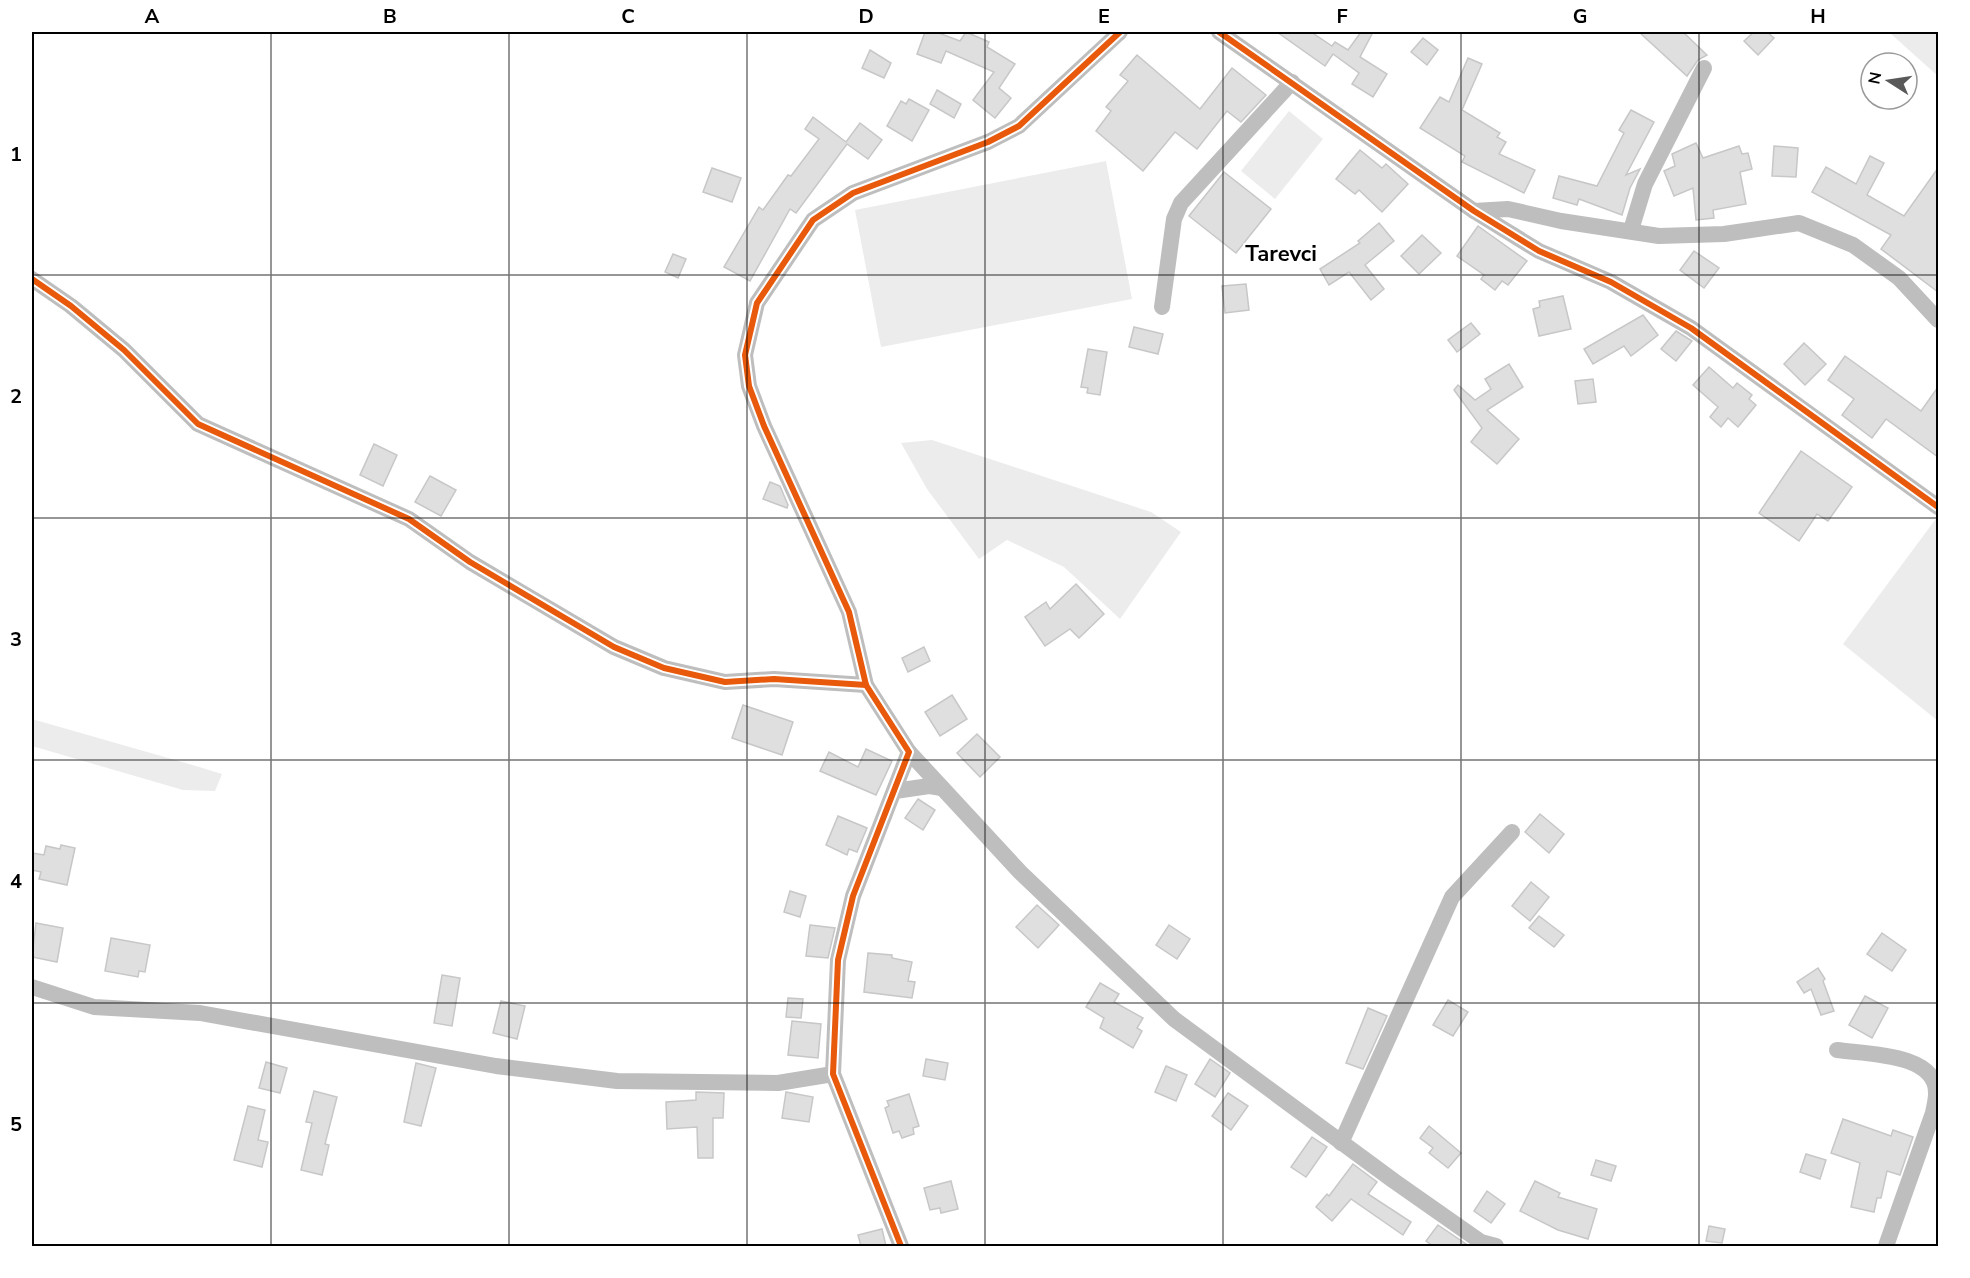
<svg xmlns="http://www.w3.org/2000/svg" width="1970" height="1278" font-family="'Nunito Sans',sans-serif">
  <rect width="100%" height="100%" fill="#fff"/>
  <g fill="#ececec">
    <polygon points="1880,32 1938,32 1938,76 1891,34"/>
    <polygon points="1289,111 1323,139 1275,199 1241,171"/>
    <polygon points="1106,161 1132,299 881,347 855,210"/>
    <polygon points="932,440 1151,512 1181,532 1120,619 1064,567 1007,540 979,559 927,489 901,443"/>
    <polygon points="1938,516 1938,721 1843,644"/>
    <polygon points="32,719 196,766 222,774 215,791 183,790 32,746"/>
  </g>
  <g fill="#dfdfdf" stroke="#c7c7c7" stroke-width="1.5">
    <polygon points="925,32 936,32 960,41 966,32 989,42 987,47 1015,64 999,88 1011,98 995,118 973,100 994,72 946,51 941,63 917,54"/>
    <polygon points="1277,32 1311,32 1332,46 1335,42 1348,50 1361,32 1373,32 1360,57 1387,74 1373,97 1352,84 1359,73 1333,54 1325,66"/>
    <polygon points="1639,32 1683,32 1707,55 1698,60 1687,76"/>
    <polygon points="1754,32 1767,32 1774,38 1758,55 1744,41"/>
    <polygon points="1423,38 1438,50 1427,65 1411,52"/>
    <polygon points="870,50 891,63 884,78 862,68"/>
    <polygon points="1137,55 1200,109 1232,68 1266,95 1241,122 1227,111 1197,149 1175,132 1143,171 1096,131 1111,111 1106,107 1128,81 1120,75"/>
    <polygon points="1468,58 1482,64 1462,110 1500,133 1497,137 1506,142 1499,154 1535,170 1524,193 1462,162 1465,156 1420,128 1440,97 1449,102"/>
    <polygon points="937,90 961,104 954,118 930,104"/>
    <polygon points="909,99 929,110 912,141 887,126 901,101 906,104"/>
    <polygon points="1631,110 1654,122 1626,175 1640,169 1630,188 1622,215 1579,199 1577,205 1553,198 1559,176 1597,186 1624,133 1619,130"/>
    <polygon points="813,117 846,142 860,123 882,140 868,159 847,144 796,213 790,209 750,281 724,267 759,207 763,210 788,175 791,176 819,139 805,129"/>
    <polygon points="1696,143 1703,158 1739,146 1742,154 1748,153 1752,169 1740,172 1746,204 1713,210 1714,218 1696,220 1693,188 1674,196 1664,171 1675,166 1672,154"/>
    <polygon points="1774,146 1798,148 1796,177 1772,176"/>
    <polygon points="1360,150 1382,168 1386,164 1408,184 1382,212 1359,190 1355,194 1336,179"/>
    <polygon points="1870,156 1884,163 1867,195 1904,216 1938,168 1938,292 1881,249 1891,235 1812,192 1826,167 1856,184"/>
    <polygon points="712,168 741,178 732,202 703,192"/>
    <polygon points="1224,172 1271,209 1236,253 1189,216"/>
    <polygon points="1379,223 1394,241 1365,265 1384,289 1371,300 1349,272 1329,285 1320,269 1360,243 1358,241"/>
    <polygon points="1478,226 1527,261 1508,285 1502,281 1495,290 1481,279 1484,275 1457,256"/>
    <polygon points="1422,235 1441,253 1419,274 1401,256"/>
    <polygon points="1694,251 1719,268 1704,288 1680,270"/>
    <polygon points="673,254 686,259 678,278 665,272"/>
    <polygon points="1246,284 1249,310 1225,313 1222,286"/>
    <polygon points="1563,296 1571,329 1539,336 1533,309 1540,307 1539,301"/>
    <polygon points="1643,315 1658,335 1631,356 1624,346 1593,364 1584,349"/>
    <polygon points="1471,323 1480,334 1457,352 1448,340"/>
    <polygon points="1134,327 1163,334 1158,354 1129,347"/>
    <polygon points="1676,331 1692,341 1676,361 1661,349"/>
    <polygon points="1804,343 1826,364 1805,385 1784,364"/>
    <polygon points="1088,349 1107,352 1100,395 1087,393 1088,388 1081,387"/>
    <polygon points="1845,356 1921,411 1938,387 1938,457 1886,419 1872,438 1842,415 1854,399 1828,380"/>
    <polygon points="1509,364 1523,387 1487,410 1519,439 1497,464 1471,442 1482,428 1454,390 1458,385 1475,400 1491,389 1485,379"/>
    <polygon points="1709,367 1733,388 1737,383 1752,395 1749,399 1756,405 1738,427 1728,418 1721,427 1710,417 1718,407 1693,385"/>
    <polygon points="1593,379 1596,402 1578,404 1575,381"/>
    <polygon points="374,444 397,455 383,486 360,475"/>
    <polygon points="1801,451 1852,487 1828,521 1817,514 1799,541 1759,513"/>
    <polygon points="430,476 456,490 441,516 415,502"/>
    <polygon points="770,482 780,486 788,505 787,508 763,499"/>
    <polygon points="1076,584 1104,614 1079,638 1070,629 1045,646 1025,617 1046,602 1050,609"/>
    <polygon points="924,647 930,661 908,672 902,658"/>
    <polygon points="952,695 967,719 940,736 925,712"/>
    <polygon points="743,705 793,722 782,755 732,738"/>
    <polygon points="977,734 1000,757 980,777 957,753"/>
    <polygon points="866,749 892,761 876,795 820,771 829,752 858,767"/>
    <polygon points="918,799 935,810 923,830 905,818"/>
    <polygon points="1540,814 1564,834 1549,853 1525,832"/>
    <polygon points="838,816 867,828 857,852 849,849 847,855 826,845"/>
    <polygon points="61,845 75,848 67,885 39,879 41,872 32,870 32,853 44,855 46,846 60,849"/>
    <polygon points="1531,882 1549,897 1530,921 1512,906"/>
    <polygon points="790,891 806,896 800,917 784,912"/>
    <polygon points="1037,905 1059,925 1038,948 1016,927"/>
    <polygon points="1539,916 1564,935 1554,947 1529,928"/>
    <polygon points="36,923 63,928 57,962 32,957"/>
    <polygon points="810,925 835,928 828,958 806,956"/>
    <polygon points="1169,925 1190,939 1177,959 1156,945"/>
    <polygon points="1882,933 1906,950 1892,971 1867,954"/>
    <polygon points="111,938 150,945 145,972 139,971 138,977 105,971"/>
    <polygon points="868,953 892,955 892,958 912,962 908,981 915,982 912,998 864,992"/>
    <polygon points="1818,968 1825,979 1823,981 1834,1011 1821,1015 1811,989 1804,993 1797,982"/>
    <polygon points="442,975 460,978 452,1026 434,1023"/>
    <polygon points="1100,983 1119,994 1114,1002 1143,1018 1137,1028 1142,1031 1133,1048 1100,1028 1104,1018 1086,1007"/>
    <polygon points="1865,996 1888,1008 1872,1038 1849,1025"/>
    <polygon points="788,998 803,999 801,1018 786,1017"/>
    <polygon points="1448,1000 1468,1012 1453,1036 1433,1025"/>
    <polygon points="501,1001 525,1006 517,1039 493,1033"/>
    <polygon points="1368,1008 1387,1016 1363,1069 1346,1063"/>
    <polygon points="792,1021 821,1024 818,1058 788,1055"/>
    <polygon points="926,1059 948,1063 945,1080 923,1076"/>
    <polygon points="1210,1059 1230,1073 1215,1097 1195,1084"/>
    <polygon points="266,1062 287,1068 280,1093 259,1088"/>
    <polygon points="416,1063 436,1068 421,1126 404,1122"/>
    <polygon points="1166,1066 1187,1075 1176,1101 1155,1092"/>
    <polygon points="314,1091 337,1097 325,1144 329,1145 322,1175 301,1170 312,1123 306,1122"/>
    <polygon points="696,1092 724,1093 723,1118 713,1118 713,1158 698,1158 697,1127 667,1129 666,1102 696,1100"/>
    <polygon points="786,1092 813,1097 809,1122 782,1118"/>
    <polygon points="1228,1093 1248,1106 1231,1130 1212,1116"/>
    <polygon points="909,1094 919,1126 913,1128 914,1134 902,1138 899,1131 893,1133 885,1108 889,1106 887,1101"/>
    <polygon points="248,1106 265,1110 258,1140 268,1142 262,1167 234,1160"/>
    <polygon points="1843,1119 1891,1136 1893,1130 1913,1137 1900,1175 1887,1171 1881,1198 1877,1198 1874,1212 1851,1207 1860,1163 1831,1153"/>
    <polygon points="1429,1126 1461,1153 1448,1168 1429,1153 1433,1148 1420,1138"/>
    <polygon points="1312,1137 1327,1147 1306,1177 1291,1167"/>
    <polygon points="1806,1154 1826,1160 1820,1179 1800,1172"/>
    <polygon points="1596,1160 1616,1166 1611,1181 1591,1175"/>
    <polygon points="1353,1164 1377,1182 1368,1194 1411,1222 1403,1235 1351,1199 1332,1221 1316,1207 1327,1194 1329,1196"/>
    <polygon points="951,1181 958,1209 941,1213 940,1208 930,1210 924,1188"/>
    <polygon points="1535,1181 1560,1193 1558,1197 1597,1209 1588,1239 1558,1230 1520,1211"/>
    <polygon points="1487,1191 1505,1204 1491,1223 1474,1211"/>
    <polygon points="1438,1225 1469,1246 1433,1246 1426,1241"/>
    <polygon points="1709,1226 1725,1229 1722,1243 1706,1241"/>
    <polygon points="882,1229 886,1246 861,1246 858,1235"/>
  </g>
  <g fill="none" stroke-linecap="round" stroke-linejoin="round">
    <g stroke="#bebebe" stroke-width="16">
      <polyline points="1219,32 1474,211 1539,251 1611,282 1691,328 1938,507"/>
      <polyline points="1474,211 1508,209 1561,221 1659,236 1724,234 1799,223 1853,245 1899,278 1938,320"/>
      <polyline points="1631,230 1645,184 1704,68"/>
      <polyline points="32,279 71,306 124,350 198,424 409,519 470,562 614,647 664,668 725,682 774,679 866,685"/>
      <polyline points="1162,307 1174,219 1181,203 1292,82"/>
      <polyline points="909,752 1020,872 1174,1019 1394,1181 1481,1242 1496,1246"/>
      <polyline points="895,791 929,786 942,788"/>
      <polyline points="32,987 94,1007 200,1013 496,1066 617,1081 778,1083 833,1074"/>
      <path d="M1837,1050C1865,1054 1938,1053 1936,1094C1936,1100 1934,1107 1933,1113L1886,1246"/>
      <polyline points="1341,1143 1452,897 1512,832"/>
      <polyline points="901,1246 833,1074 838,960 853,896 909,752 866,685 849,612 764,426 749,386 745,355 757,303 813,220 853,193 988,142 1019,126 1120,32"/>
    </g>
    <g stroke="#fff" stroke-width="10">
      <g id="cycleway">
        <polyline points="1219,32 1474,211 1539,251 1611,282 1691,328 1938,507"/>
        <polyline points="32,279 71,306 124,350 198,424 409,519 470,562 614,647 664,668 725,682 774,679 866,685"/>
        <polyline points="901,1246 833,1074 838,960 853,896 909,752 866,685 849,612 764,426 749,386 745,355 757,303 813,220 853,193 988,142 1019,126 1120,32"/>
      </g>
    </g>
    <use href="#cycleway" stroke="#e8590c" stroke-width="6"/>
  </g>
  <path fill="none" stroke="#000" stroke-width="1.5" stroke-opacity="0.55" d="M271,32V1246M509,32V1246M747,32V1246M985,32V1246M1223,32V1246M1461,32V1246M1699,32V1246M32,275H1938M32,518H1938M32,760H1938M32,1003H1938"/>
  <g text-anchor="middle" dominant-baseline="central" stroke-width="4.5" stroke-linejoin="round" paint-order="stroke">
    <g font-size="22" font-weight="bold" fill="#000" stroke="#fff">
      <text x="1281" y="254">Tarevci</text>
    </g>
  </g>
  <rect width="1970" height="1278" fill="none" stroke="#ffffff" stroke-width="66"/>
  <g transform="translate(1889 81) rotate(282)"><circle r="28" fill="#ffffff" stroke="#999999" stroke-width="1.5"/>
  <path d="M0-4.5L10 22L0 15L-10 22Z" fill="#595959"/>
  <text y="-9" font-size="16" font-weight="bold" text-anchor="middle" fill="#000000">N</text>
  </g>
  <rect x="33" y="33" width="1904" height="1212" fill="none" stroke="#000" stroke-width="2"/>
  <g font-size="20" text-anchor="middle" font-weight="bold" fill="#000">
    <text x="152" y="23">A</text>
    <text x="390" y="23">B</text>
    <text x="628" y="23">C</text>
    <text x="866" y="23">D</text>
    <text x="1104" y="23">E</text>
    <text x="1342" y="23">F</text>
    <text x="1580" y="23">G</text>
    <text x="1818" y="23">H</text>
    <text x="16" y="161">1</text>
    <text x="16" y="403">2</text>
    <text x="16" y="646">3</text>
    <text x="16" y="888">4</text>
    <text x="16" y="1131">5</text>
  </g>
</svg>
